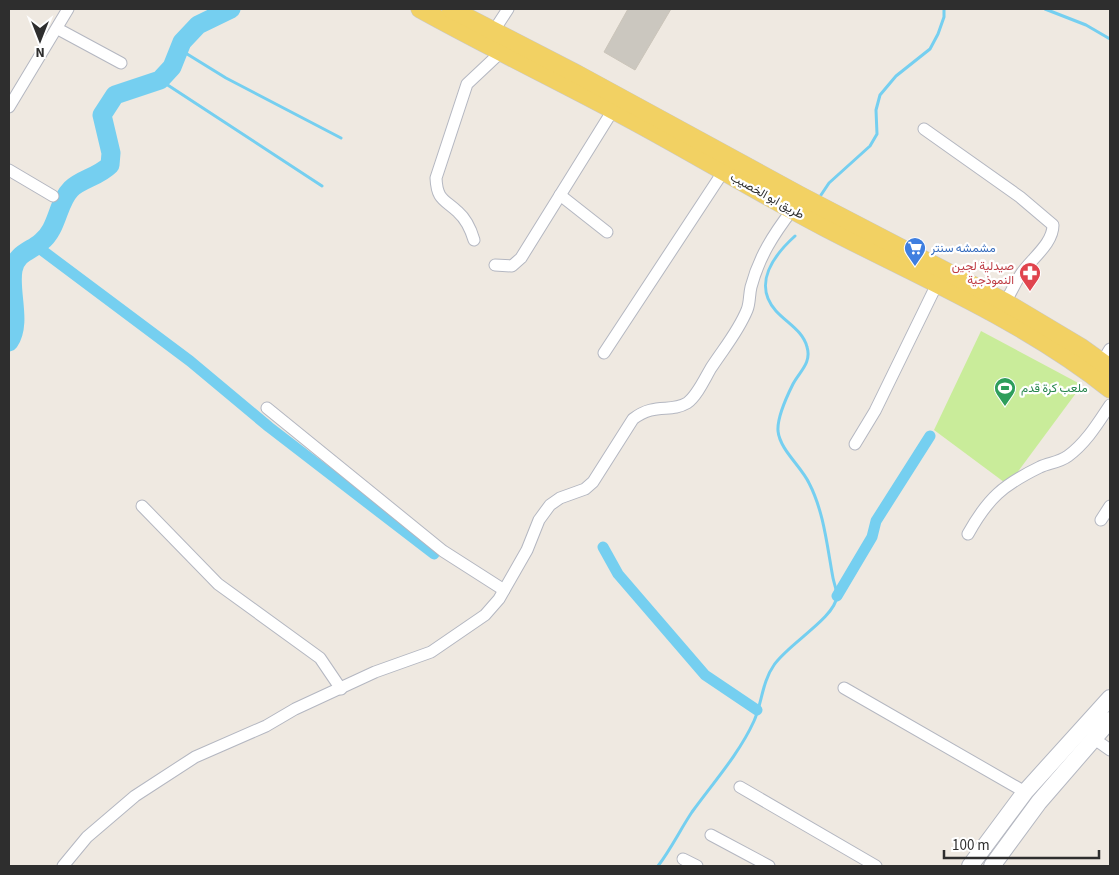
<svg xmlns="http://www.w3.org/2000/svg" width="1119" height="875" font-family="'Source Sans 3',Vazirmatn,sans-serif">
  <rect width="100%" height="100%" fill="#efe9e1"/>
  <polygon fill="#c9ec9a" points="981,331 1082,385 1008,485 934,430"/>
  <g fill="none" stroke-linecap="round" stroke-linejoin="round">
    <g stroke="#75cff0" stroke-width="3">
      <polyline points="1045,9 1086,25 1110,39"/>
      <polyline points="179,49 226,78 341,138"/>
      <polyline points="160,80 322,186"/>
      <polyline points="819,198 829,183 870,146 877,134 876,110 880,95 896,76 930,49 938,34 944,17 944,9"/>
      <path d="M658,866C671,849 680,830 692,812C713,783 739,754 754,721C762,703 762,682 774,665C788,644 835,618 837,596C837,591 834,583 833,578C827,546 824,512 809,483C801,466 780,450 778,431C777,418 787,396 793,384C799,372 812,363 807,347C803,331 787,323 776,311C752,284 774,255 795,236"/>
    </g>
    <g stroke="#75cff0" stroke-width="11">
      <polyline points="35,245 190,361 269,427 434,554"/>
      <polyline points="603,547 618,574 705,675 757,710"/>
      <polyline points="837,596 872,537 876,521 930,436"/>
    </g>
    <path stroke="#75cff0" stroke-width="19" d="M9,342C22,323 9,292 13,270C16,253 31,251 41,242C58,229 57,203 71,189C81,179 98,177 110,165L111,153L102,115L115,95L160,80L172,67L182,42L198,25L231,9"/>
  </g>
  <polygon fill="#cbc7bf" stroke="#cbc5ba" points="628,9 671,9 635,70 604,52"/>
  <g fill="none" stroke-linecap="round" stroke-linejoin="round">
    <g stroke="#b4b7c1" stroke-width="13">
      <g id="street">
        <polyline points="58,29 121,63"/>
        <polyline points="493,32 508,9"/>
        <polyline points="9,107 68,9"/>
        <path d="M924,129L1020,197L1053,225C1053,244 1031,259 1021,274C1015,283 1011,293 1005,302"/>
        <polyline points="9,170 53,196"/>
        <polyline points="560,195 607,232"/>
        <path d="M474,240C471,230 466,219 458,212C444,199 437,200 436,178L467,84L500,53"/>
        <polyline points="495,265 512,266 521,258 613,110"/>
        <polyline points="604,353 723,172"/>
        <polyline points="1102,362 1110,349"/>
        <polyline points="267,408 443,551 504,590"/>
        <polyline points="855,444 875,411 937,284"/>
        <polyline points="142,506 218,584 320,658 341,689"/>
        <polyline points="1101,520 1110,506"/>
        <path d="M968,534C988,498 1003,485 1040,467C1049,463 1060,462 1068,456C1086,443 1098,423 1110,405"/>
        <polyline points="844,688 1025,792"/>
        <polyline points="1093,738 1110,750"/>
        <polyline points="740,787 876,866"/>
        <polyline points="711,835 769,866"/>
        <polyline points="683,859 697,866"/>
        <path d="M63,866L87,837L135,796L195,757L266,726L295,709L375,672L431,652L485,615L499,599L527,550L539,520L550,505L560,498L585,489L593,482L633,419C655,402 670,413 687,403C697,396 705,378 711,368C724,348 738,332 747,310C750,303 749,295 751,287C759,257 773,235 792,210"/>
      </g>
    </g>
    <g stroke="#b4b7c1" stroke-width="18">
      <g id="secondary">
        <polyline points="970,866 1025,792 1110,698"/>
        <polyline points="992,866 1039,802 1110,720"/>
      </g>
    </g>
    <g stroke="#c9c9c9" stroke-width="19">
      <g id="primary">
        <path d="M420,9C483,44 549,76 613,110C684,147 753,190 824,227C920,277 1025,321 1110,389"/>
        <polyline points="451,9 577,74 801,196 1005,302 1082,348 1110,368"/>
      </g>
    </g>
    <use href="#street" stroke="#fff" stroke-width="11"/>
    <use href="#secondary" stroke="#fff" stroke-width="16"/>
    <use href="#primary" stroke="#f2d163" stroke-width="18"/>
  </g>
  <defs>
    <g id="supermarket-pin" transform="scale(1.125)"><path d="M0 17L-7.5 6A9.5 9.5 0 1 1 7.5 6Z" fill="#3f7fe0" stroke="#fff"/><path d="M-6-5.5h2.5l.6 2H6L4.5 2H-2.5L-4.4-4H-6ZM-1.5 3.2a1.3 1.3 0 1 0 .1 0ZM3 3.2a1.3 1.3 0 1 0 .1 0Z" fill="#fff"/></g>
    <g id="pharmacy-pin" transform="scale(1.125)"><path d="M0 17L-7.5 6A9.5 9.5 0 1 1 7.5 6Z" fill="#e0444e" stroke="#fff"/><path d="M-2-6h4v4h4v4h-4v4h-4v-4h-4v-4h4Z" fill="#fff"/></g>
    <g id="stadium-pin" transform="scale(1.125)"><path d="M0 17L-7.5 6A9.5 9.5 0 1 1 7.5 6Z" fill="#2e9e5b" stroke="#fff"/><path d="M0-5a6.5 5 0 1 0 0 10a6.5 5 0 1 0 0-10ZM-3.5-1.8h7v3.6h-7Z" fill="#fff"/></g>
  </defs>
  <g fill-rule="evenodd">
    <use href="#supermarket-pin" x="915" y="248"/>
    <use href="#pharmacy-pin" x="1030" y="273"/>
    <use href="#stadium-pin" x="1005" y="388"/>
  </g>
  <g text-anchor="middle" dominant-baseline="central" stroke-width="4.5" stroke-linejoin="round" paint-order="stroke">
    <g font-size="12" fill="#2e2e2e" stroke="#fff">
      <text transform="translate(767 196) rotate(29)">طريق ابو الخصيب</text>
    </g>
    <g font-size="12" fill="#366cbe" stroke="#fff" text-anchor="start">
      <text x="931" y="248">مشمشه سنتر</text>
    </g>
    <g font-size="12" fill="#be3a42" stroke="#fff" text-anchor="end">
      <text x="1014" y="266">صيدلية لجين<tspan x="1014" dy="14">النموذجية</tspan></text>
    </g>
    <g font-size="12" fill="#27864d" stroke="#fff" text-anchor="start">
      <text x="1021" y="388">ملعب كرة قدم</text>
    </g>
  </g>
  <rect width="1119" height="875" fill="none" stroke="#2e2e2e" stroke-width="20"/>
  <g transform="translate(40 40) rotate(180)" stroke="#ffffff" stroke-width="4" paint-order="stroke">
  <path d="M0-4L9 19L0 12L-9 19Z" fill="#2e2e2e"/>
  <text y="-8" font-size="14" font-weight="bold" text-anchor="middle" fill="#2e2e2e">N</text>
  </g>
  <path d="M944 850v8h155v-8" fill="none" stroke="#2e2e2e" stroke-width="2.5"/>
  <text x="952" y="850" font-size="15" fill="#2e2e2e" stroke="#ffffff" stroke-width="4" paint-order="stroke">100 m</text>
</svg>
